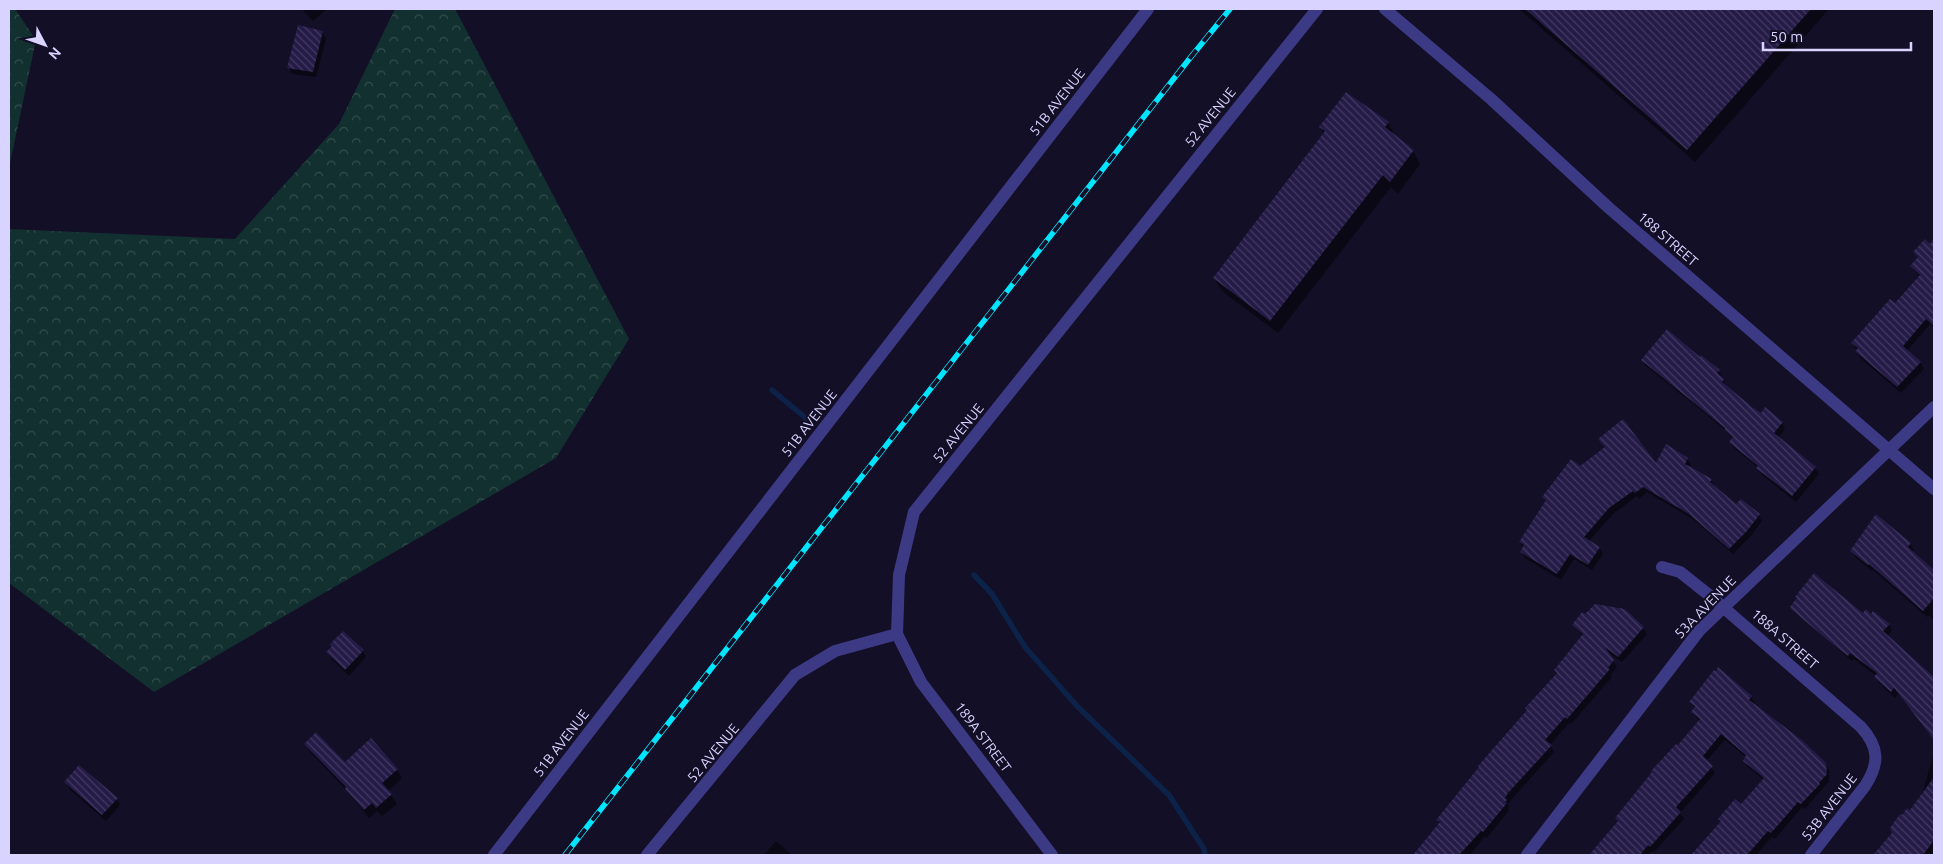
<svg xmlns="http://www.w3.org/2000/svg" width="1943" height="864" font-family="Ubuntu,sans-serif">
  <defs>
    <pattern id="forest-crowns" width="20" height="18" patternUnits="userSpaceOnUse" patternTransform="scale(1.25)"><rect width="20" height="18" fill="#12302f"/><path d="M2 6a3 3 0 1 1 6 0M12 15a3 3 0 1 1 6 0" fill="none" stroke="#344d4e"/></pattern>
    <pattern id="building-back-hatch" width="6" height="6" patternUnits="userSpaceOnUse" patternTransform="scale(1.25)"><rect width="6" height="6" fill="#241b47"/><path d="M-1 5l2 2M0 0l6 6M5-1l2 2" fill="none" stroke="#433b63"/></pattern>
  </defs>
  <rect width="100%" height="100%" fill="#130f26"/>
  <g fill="url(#forest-crowns)">
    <polygon points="9,9 15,9 36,40 9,168"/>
    <polygon points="395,9 455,9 629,339 556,458 154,692 9,583 9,229 235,239 339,124"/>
  </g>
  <g fill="#0007">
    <polygon points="302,9 327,9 313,21"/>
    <polygon points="1519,9 1829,9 1695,162"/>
    <polygon points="322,32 326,39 316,77 292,74 289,67"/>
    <polygon points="1388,123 1395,136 1413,151 1420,164 1398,194 1391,187 1278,333 1222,291 1214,278 1324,134 1320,127"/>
    <polygon points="1934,247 1934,328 1930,324 1907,351 1920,362 1924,369 1901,393 1860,358 1853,343 1895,305 1920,277 1911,267 1918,258 1915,252"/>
    <polygon points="1700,359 1719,371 1726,387 1761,414 1782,423 1785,429 1778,438 1815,468 1819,474 1796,502 1762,475 1757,467 1734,448 1731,442 1733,439 1728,432 1646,366 1642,360"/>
    <polygon points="1687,458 1691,465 1689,467 1711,479 1714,487 1736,506 1759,515 1762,521 1750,537 1733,554 1694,520 1647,492 1639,499 1637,496 1613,514 1589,541 1599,547 1603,554 1592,570 1574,559 1561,580 1525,558 1522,552 1524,548 1520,543 1546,501 1544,497 1580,468 1656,465"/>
    <polygon points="1910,544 1914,550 1912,552 1934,571 1934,620 1928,615 1927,617 1873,570 1872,571 1855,557 1852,551"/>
    <polygon points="1792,607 1863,615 1889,624 1892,631 1887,636 1934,678 1934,740 1898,694 1895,698 1879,683 1875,677 1876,676 1854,659 1852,661 1795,613"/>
    <polygon points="1586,615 1643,628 1647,634 1622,662 1607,652 1617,667 1611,674 1612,677 1571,724 1569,723 1550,745 1554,752 1511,800 1508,804 1509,810 1487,838 1485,836 1470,855 1414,855 1440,824 1438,820 1557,675 1555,671 1583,636 1573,625"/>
    <polygon points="363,651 366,657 349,676 331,659 328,652"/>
    <polygon points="1719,669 1751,697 1755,703 1754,705 1825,763 1829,770 1829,781 1805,809 1802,807 1775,839 1772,837 1756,855 1694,855 1722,822 1720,819 1741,806 1764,780 1748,767 1744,761 1746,757 1725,740 1706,761 1715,773 1680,813 1684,819 1654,852 1652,851 1648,855 1591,855 1700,722 1692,712 1695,709 1691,702"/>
    <polygon points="306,744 345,763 397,770 402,778 388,791 397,804 382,816 377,811 369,818 347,791 311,753"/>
    <polygon points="1934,752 1934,851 1931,855 1875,855 1922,795"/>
    <polygon points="66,782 117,799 120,805 106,821 69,789"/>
    <polygon points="776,841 792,855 764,855"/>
  </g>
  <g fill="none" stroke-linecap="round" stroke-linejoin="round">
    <g stroke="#0c2248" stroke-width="5.5">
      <polyline points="772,390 807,419"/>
      <polyline points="974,575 992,594 1025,647 1077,706 1169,795 1204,849 1205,855"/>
    </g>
  </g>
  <g fill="url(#building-back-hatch)">
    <polygon points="1525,9 1811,9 1687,150"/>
    <polygon points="298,25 323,31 313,72 287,68"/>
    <polygon points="1346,92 1389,122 1385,127 1414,150 1390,182 1383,175 1270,321 1213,278 1325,131 1319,127"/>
    <polygon points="1934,238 1934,326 1926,319 1903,346 1921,362 1897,387 1855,351 1858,348 1851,343 1890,299 1895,303 1920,275 1910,266 1918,257 1913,252 1925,239 1930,244"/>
    <polygon points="1667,329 1700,357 1701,355 1720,370 1717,373 1724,379 1722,382 1752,407 1761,413 1765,407 1783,422 1774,433 1816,467 1792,496 1756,468 1758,466 1729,442 1733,437 1725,430 1725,428 1641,360"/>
    <polygon points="1623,419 1656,463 1666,444 1688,458 1685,464 1712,479 1710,482 1736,504 1741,499 1760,514 1747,531 1729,549 1689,514 1643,487 1635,493 1633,491 1609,508 1584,537 1600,547 1588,565 1570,554 1557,574 1520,552 1524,545 1519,542 1546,500 1542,497 1571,459 1580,466 1605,447 1598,439"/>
    <polygon points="1876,514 1911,543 1908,547 1934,570 1934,598 1923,611 1869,564 1868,565 1850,551"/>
    <polygon points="1814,573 1863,613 1866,609 1871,614 1873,611 1890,624 1883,631 1934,677 1934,740 1894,688 1891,692 1874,677 1877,673 1850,653 1848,656 1831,643 1792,610 1790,607 1797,598 1795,597"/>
    <polygon points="1595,604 1625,609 1644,627 1618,657 1605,647 1614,660 1608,668 1610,669 1567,719 1565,717 1545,740 1552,745 1508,793 1505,798 1507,800 1505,802 1507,803 1483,832 1481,831 1459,855 1413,855 1440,822 1436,820 1479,767 1478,766 1527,710 1525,708 1557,673 1554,670 1583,634 1572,625 1582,612 1585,614"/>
    <polygon points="343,631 364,650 345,670 326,652 332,646 330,644"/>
    <polygon points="1718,667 1752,696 1749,700 1803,741 1826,763 1827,774 1819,783 1820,784 1801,804 1798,802 1771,833 1768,831 1747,855 1691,855 1721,821 1718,819 1735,799 1741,804 1764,778 1743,761 1746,755 1721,734 1703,756 1713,766 1676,807 1681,812 1650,847 1648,845 1640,855 1589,855 1618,821 1615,818 1652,772 1651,771 1676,744 1678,745 1700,719 1691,712 1695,706 1689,702 1714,670 1716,671"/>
    <polygon points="316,732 345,762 371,738 398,769 382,783 392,794 376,808 372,803 364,810 345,789 346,787 304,744"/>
    <polygon points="79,765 118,798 102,815 64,782"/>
    <polygon points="1934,777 1934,840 1923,855 1873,855 1892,833 1890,828 1900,814 1902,815 1907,808 1910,810"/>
  </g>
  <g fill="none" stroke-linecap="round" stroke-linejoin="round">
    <g stroke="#3d3a85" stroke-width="12">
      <polyline points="1385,9 1491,99 1609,208 1934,489"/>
      <path d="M1662,567L1680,572L1709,595L1861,727C1879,747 1880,763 1865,786L1811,855"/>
      <polyline points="494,855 1148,9"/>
      <polyline points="647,855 795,675 835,651 897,634"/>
      <polyline points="1052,855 921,682 897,634 899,575 914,512 1317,9"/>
      <polyline points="1527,855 1699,631 1934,407"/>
    </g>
    <g stroke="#00e5ff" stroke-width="5.5">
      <polyline id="rail" points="565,855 1190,58 1230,9"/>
    </g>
    <use href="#rail" stroke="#130f26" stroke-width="4" stroke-dasharray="11" stroke-linecap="butt"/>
  </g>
  <g text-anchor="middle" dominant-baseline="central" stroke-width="4" stroke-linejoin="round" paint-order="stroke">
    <g font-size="14" fill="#d9d4ff" stroke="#130f26">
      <text transform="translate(1057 102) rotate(-52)">51B AVENUE</text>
      <text transform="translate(1210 117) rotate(-51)">52 AVENUE</text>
      <text transform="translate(1668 239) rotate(41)">188 STREET</text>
      <text transform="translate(809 423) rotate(-52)">51B AVENUE</text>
      <text transform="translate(958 433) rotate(-51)">52 AVENUE</text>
      <text transform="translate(1705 607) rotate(-46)">53A AVENUE</text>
      <text transform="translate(1785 639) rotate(41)">188A STREET</text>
      <text transform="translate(983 737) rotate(53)">189A STREET</text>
      <text transform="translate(561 743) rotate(-52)">51B AVENUE</text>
      <text transform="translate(713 753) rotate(-50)">52 AVENUE</text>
      <text transform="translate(1829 807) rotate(-52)">53B AVENUE</text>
    </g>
  </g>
  <rect width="1943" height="864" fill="none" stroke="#d9d4ff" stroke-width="20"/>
  <g transform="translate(45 45) rotate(131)" stroke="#130f26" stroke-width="4" paint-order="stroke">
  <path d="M0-4L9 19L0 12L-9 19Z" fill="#d9d4ff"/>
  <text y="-8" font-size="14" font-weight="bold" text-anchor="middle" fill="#d9d4ff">N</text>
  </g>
  <path d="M1763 42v8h148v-8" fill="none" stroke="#d9d4ff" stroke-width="2.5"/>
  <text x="1770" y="42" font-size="15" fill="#d9d4ff" stroke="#130f26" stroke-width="4" paint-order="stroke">50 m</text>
</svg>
